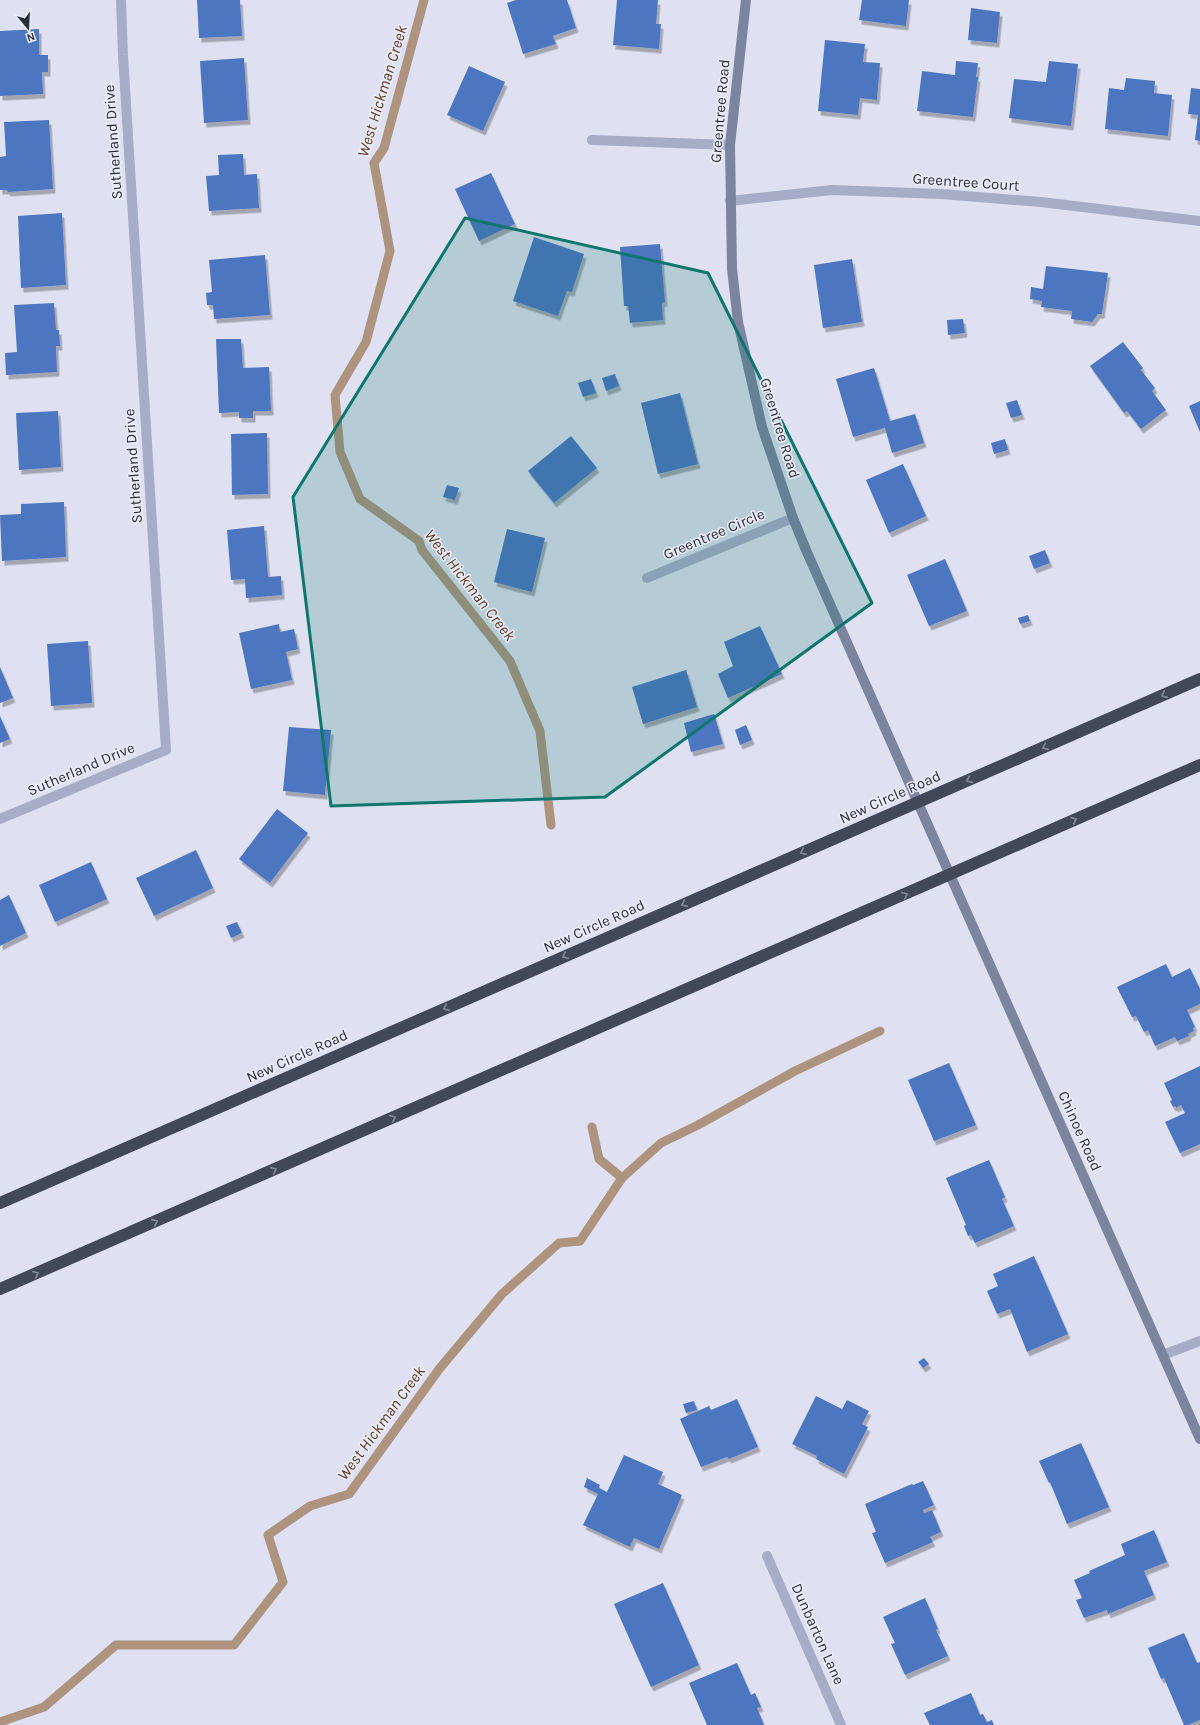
<svg xmlns="http://www.w3.org/2000/svg" width="1200" height="1725" font-family="Karla,sans-serif">
  <defs>
    <filter id="shadow"><feDropShadow dx="2.5" dy="4.5" stdDeviation="0" flood-color="#0004"/></filter>
  </defs>
  <rect width="100%" height="100%" fill="#dfe1f2"/>
  <g fill="none" stroke-linecap="round" stroke-linejoin="round">
    <g stroke="#ae947f" stroke-width="9">
      <polyline points="424,0 384,148 374,163 390,251 366,342 335,395 340,452 360,499 419,541 422,550 510,661 540,731 551,825"/>
      <polyline points="622,1178 661,1143 698,1125 795,1071 880,1031"/>
      <polyline points="0,1722 44,1707 116,1645 234,1645 283,1582 268,1535 310,1506 349,1494 440,1368 502,1294 559,1243 580,1241 622,1178 599,1159 592,1127"/>
    </g>
  </g>
  <g fill="#4e76c1" filter="url(#shadow)">
    <polygon points="197,0 240,0 242,36 199,38"/>
    <polygon points="516,0 567,0 576,28 553,36 556,44 523,54 507,3"/>
    <polygon points="617,0 658,0 656,24 661,24 659,49 613,45"/>
    <polygon points="862,0 909,0 906,26 859,20"/>
    <polygon points="971,8 1000,12 997,43 968,40"/>
    <polygon points="39,29 39,55 48,55 48,72 42,72 43,94 0,96 0,31"/>
    <polygon points="825,40 865,44 863,62 880,63 877,100 860,98 858,115 818,111"/>
    <polygon points="244,58 248,120 204,123 200,61"/>
    <polygon points="956,61 978,63 976,77 978,77 973,117 917,111 922,71 955,75"/>
    <polygon points="1049,61 1078,64 1071,126 1009,118 1014,79 1046,82"/>
    <polygon points="469,66 505,82 483,131 447,115"/>
    <polygon points="1126,78 1155,81 1154,93 1172,95 1168,136 1105,129 1109,88 1124,90"/>
    <polygon points="1191,88 1200,89 1200,141 1195,140 1198,115 1188,114"/>
    <polygon points="49,120 53,189 8,192 7,190 0,190 0,157 6,156 4,122"/>
    <polygon points="243,154 244,175 257,174 259,208 209,211 206,176 219,175 218,155"/>
    <polygon points="491,173 515,224 479,241 455,189"/>
    <polygon points="62,213 66,285 21,288 18,216"/>
    <polygon points="534,237 584,254 572,292 567,291 558,316 513,301"/>
    <polygon points="660,244 665,302 662,303 663,320 630,323 628,306 624,306 620,247"/>
    <polygon points="265,255 270,315 214,319 213,305 207,305 206,293 212,292 209,260"/>
    <polygon points="852,259 862,322 823,328 814,265"/>
    <polygon points="1046,266 1108,273 1102,314 1098,314 1092,322 1071,319 1072,311 1041,307 1042,301 1030,299 1031,287 1043,289"/>
    <polygon points="54,303 56,330 59,330 60,346 56,346 57,372 6,375 5,353 17,352 14,305"/>
    <polygon points="963,319 965,333 948,335 947,320"/>
    <polygon points="216,339 241,339 243,368 269,367 271,411 253,411 253,418 239,418 239,412 219,413"/>
    <polygon points="1123,342 1143,368 1141,370 1155,388 1152,391 1166,410 1141,429 1127,411 1124,413 1090,366"/>
    <polygon points="874,368 890,421 915,414 924,443 892,453 885,428 853,437 836,379"/>
    <polygon points="615,374 619,386 606,391 602,378"/>
    <polygon points="591,379 596,393 583,397 578,383"/>
    <polygon points="680,393 698,464 658,474 641,403"/>
    <polygon points="1017,400 1022,415 1011,418 1006,403"/>
    <polygon points="1200,401 1200,432 1189,406"/>
    <polygon points="58,411 61,467 19,470 16,413"/>
    <polygon points="267,433 268,494 232,495 231,434"/>
    <polygon points="571,436 597,468 554,503 528,471"/>
    <polygon points="1005,439 1008,450 994,454 991,443"/>
    <polygon points="903,464 926,516 889,533 866,480"/>
    <polygon points="447,485 459,488 455,500 443,497"/>
    <polygon points="64,502 66,557 2,561 0,515 21,514 21,504"/>
    <polygon points="264,526 268,577 281,576 282,595 246,598 245,579 231,580 227,530"/>
    <polygon points="507,529 545,538 532,592 494,582"/>
    <polygon points="1045,550 1050,563 1034,569 1029,556"/>
    <polygon points="945,559 967,611 929,626 907,575"/>
    <polygon points="1028,615 1030,621 1020,624 1018,618"/>
    <polygon points="279,624 280,632 294,629 298,649 286,652 292,680 251,689 239,633"/>
    <polygon points="760,626 782,674 728,698 718,674 733,666 724,642"/>
    <polygon points="88,641 92,703 51,706 47,644"/>
    <polygon points="0,667 13,698 0,703"/>
    <polygon points="686,670 697,707 643,724 632,687"/>
    <polygon points="714,714 723,744 691,752 684,723"/>
    <polygon points="0,716 10,739 0,743"/>
    <polygon points="746,725 752,740 740,745 735,730"/>
    <polygon points="289,727 331,730 325,795 283,791"/>
    <polygon points="277,809 308,833 270,883 239,859"/>
    <polygon points="196,850 213,888 154,916 136,878"/>
    <polygon points="91,862 107,899 55,922 39,885"/>
    <polygon points="9,895 26,933 0,946 0,900"/>
    <polygon points="237,922 242,933 231,938 226,926"/>
    <polygon points="1166,964 1172,977 1190,968 1200,989 1200,1004 1187,1010 1195,1027 1193,1028 1194,1031 1188,1034 1189,1036 1177,1041 1175,1037 1155,1046 1148,1030 1144,1032 1136,1016 1132,1017 1117,987"/>
    <polygon points="949,1063 976,1125 934,1141 908,1080"/>
    <polygon points="1200,1066 1200,1144 1180,1153 1165,1122 1185,1113 1181,1105 1176,1108 1175,1106 1173,1107 1170,1101 1172,1100 1164,1083"/>
    <polygon points="989,1160 1005,1197 1002,1199 1014,1226 975,1243 971,1235 968,1236 964,1226 966,1225 946,1178"/>
    <polygon points="1034,1256 1068,1334 1027,1352 1010,1309 997,1314 987,1291 998,1286 993,1274"/>
    <polygon points="924,1358 929,1364 923,1368 918,1362"/>
    <polygon points="816,1396 842,1409 847,1400 869,1411 862,1424 868,1427 844,1474 816,1459 817,1456 792,1444"/>
    <polygon points="737,1399 758,1447 729,1459 727,1457 701,1467 680,1419 709,1406 711,1410"/>
    <polygon points="694,1401 697,1410 686,1413 683,1404"/>
    <polygon points="1081,1443 1109,1507 1067,1524 1050,1482 1049,1483 1039,1461"/>
    <polygon points="624,1455 663,1472 658,1484 682,1495 659,1549 634,1538 630,1547 583,1525 598,1494 584,1487 587,1478 600,1485 599,1488 607,1492"/>
    <polygon points="923,1481 934,1505 923,1510 924,1513 932,1510 941,1532 930,1537 933,1542 885,1563 872,1533 876,1532 865,1504 912,1484 913,1485"/>
    <polygon points="1154,1530 1167,1562 1144,1571 1154,1595 1108,1614 1107,1610 1084,1618 1076,1600 1082,1598 1074,1580 1090,1573 1089,1571 1125,1555 1121,1544"/>
    <polygon points="663,1583 699,1665 651,1687 614,1604"/>
    <polygon points="925,1598 938,1629 936,1630 948,1656 905,1675 891,1644 895,1643 883,1617"/>
    <polygon points="1184,1633 1197,1663 1200,1662 1200,1720 1188,1725 1184,1725 1164,1678 1161,1679 1148,1648"/>
    <polygon points="737,1663 751,1695 755,1693 761,1707 757,1708 764,1725 707,1725 689,1683"/>
    <polygon points="971,1693 980,1715 983,1714 987,1722 992,1720 994,1725 930,1725 924,1713"/>
  </g>
  <g fill="none" stroke-linecap="round" stroke-linejoin="round">
    <g stroke="#a8adc7" stroke-width="10">
      <polyline points="592,140 730,145"/>
      <polyline points="730,201 832,190 941,194 1041,202 1200,221"/>
      <polyline points="647,578 793,518"/>
      <polyline points="0,819 166,750 123,55 121,0"/>
      <polyline points="1163,1355 1200,1341"/>
      <polyline points="767,1556 841,1725"/>
    </g>
    <polyline stroke="#7d849e" stroke-width="10" points="746,0 730,145 732,269 738,322 762,427 793,518 806,550 1200,1439"/>
    <g stroke="#424859" stroke-width="12">
      <polyline points="0,1203 1200,679"/>
      <polyline points="0,1289 1200,765"/>
    </g>
  </g>
  <defs><path id="oneway-chevron" d="M-2-3.5L2.5 0L-2 3.5" fill="none" stroke-width="1.6" stroke-linecap="round" stroke-linejoin="round"/></defs>
  <g stroke="#868a99">
    <use href="#oneway-chevron" transform="translate(1164 695) rotate(156)"/>
    <use href="#oneway-chevron" transform="translate(1045 747) rotate(156)"/>
    <use href="#oneway-chevron" transform="translate(969 780) rotate(156)"/>
    <use href="#oneway-chevron" transform="translate(1074 820) rotate(-24)"/>
    <use href="#oneway-chevron" transform="translate(803 852) rotate(156)"/>
    <use href="#oneway-chevron" transform="translate(905 895) rotate(-24)"/>
    <use href="#oneway-chevron" transform="translate(684 904) rotate(156)"/>
    <use href="#oneway-chevron" transform="translate(565 956) rotate(155)"/>
    <use href="#oneway-chevron" transform="translate(446 1008) rotate(156)"/>
    <use href="#oneway-chevron" transform="translate(393 1118) rotate(-24)"/>
    <use href="#oneway-chevron" transform="translate(274 1170) rotate(-24)"/>
    <use href="#oneway-chevron" transform="translate(155 1222) rotate(-24)"/>
    <use href="#oneway-chevron" transform="translate(36 1274) rotate(-24)"/>
  </g>
  <path fill="#0f766e" fill-opacity="0.2" stroke="#0f766e" stroke-width="3" stroke-linejoin="round" d="M465,218L708,273L872,603L605,797L331,806L293,497Z"/>
  <g text-anchor="middle" dominant-baseline="central" stroke-width="3" stroke-linejoin="round" paint-order="stroke">
    <g font-size="15" fill="#2a2e38" stroke="#ecedfa">
      <text transform="translate(720 111) rotate(-85)">Greentree Road</text>
      <text transform="translate(113 142) rotate(-94)">Sutherland Drive</text>
      <text transform="translate(966 182) rotate(4)">Greentree Court</text>
      <text transform="translate(780 428) rotate(73)">Greentree Road</text>
      <text transform="translate(133 466) rotate(-94)">Sutherland Drive</text>
      <text transform="translate(714 534) rotate(-23)">Greentree Circle</text>
      <text transform="translate(81 769) rotate(-23)">Sutherland Drive</text>
      <text transform="translate(890 797) rotate(-24)">New Circle Road</text>
      <text transform="translate(594 926) rotate(-24)">New Circle Road</text>
      <text transform="translate(297 1056) rotate(-24)">New Circle Road</text>
      <text transform="translate(1080 1131) rotate(66)">Chinoe Road</text>
      <text transform="translate(818 1634) rotate(66)">Dunbarton Lane</text>
    </g>
    <g font-size="16" font-style="italic" fill="#583b21" stroke="#ecedfa">
      <text transform="translate(382 91) rotate(-73)">West Hickman Creek</text>
      <text transform="translate(470 585) rotate(52)">West Hickman Creek</text>
      <text transform="translate(381 1423) rotate(-54)">West Hickman Creek</text>
    </g>
  </g>
  <g transform="translate(28 28) rotate(162)" stroke="#ecedfa" stroke-width="3" paint-order="stroke">
  <path d="M0-3L7 15L0 10L-7 15Z" fill="#2a2e38"/>
  <text y="-6" font-size="11" font-weight="bold" text-anchor="middle" fill="#2a2e38">N</text>
  </g>
</svg>
